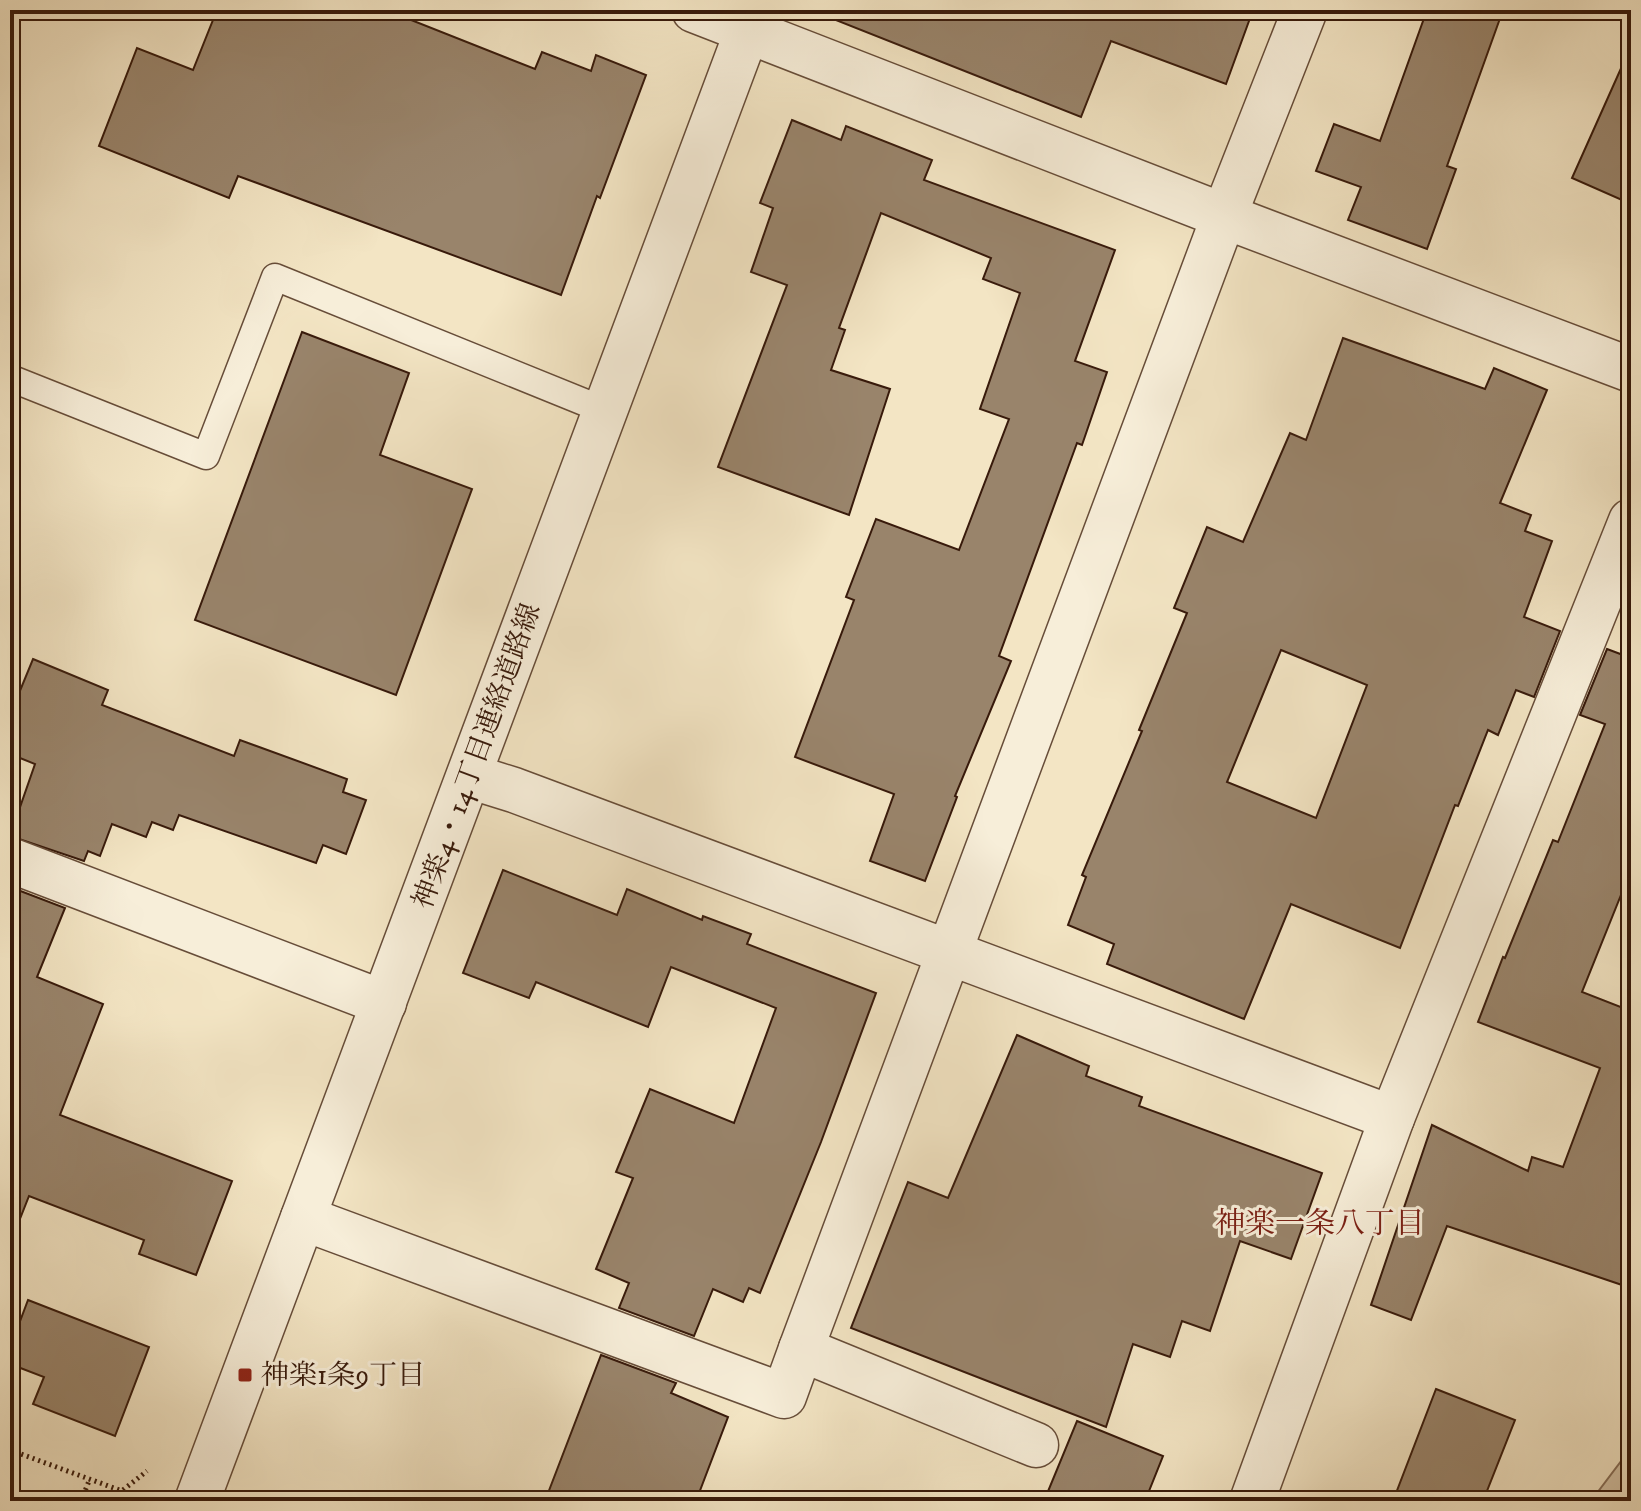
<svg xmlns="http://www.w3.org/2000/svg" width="1641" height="1511" font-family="'IM FELL DW Pica','Noto Serif JP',serif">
  <rect width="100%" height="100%" fill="#f3e5c4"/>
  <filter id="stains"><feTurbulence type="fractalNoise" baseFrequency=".0025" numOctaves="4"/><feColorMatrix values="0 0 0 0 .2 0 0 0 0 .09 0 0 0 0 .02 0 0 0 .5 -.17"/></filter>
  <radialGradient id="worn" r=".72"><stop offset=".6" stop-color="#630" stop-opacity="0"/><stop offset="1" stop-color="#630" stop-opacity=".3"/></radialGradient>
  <polygon fill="#d3c2a5" stroke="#866e58" stroke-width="2" points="1631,1448 1631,1501 1591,1501"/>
  <g fill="#99846b" stroke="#381a0b" stroke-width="2" fill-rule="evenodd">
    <polygon points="217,10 386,10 535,69 542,52 591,71 596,55 646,75 600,198 597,196 561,295 238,176 229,198 99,146 137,48 193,70"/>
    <polygon points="819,10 1253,10 1226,84 1111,41 1081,117 818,13"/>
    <polygon points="1427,10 1503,10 1447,166 1456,169 1427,249 1348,220 1361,187 1316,171 1334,124 1380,141"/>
    <polygon points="1631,46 1631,204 1572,178"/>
    <polygon points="792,120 841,140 846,126 932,160 924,180 1115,250 1075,361 1107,372 1082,445 1077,443 999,656 1011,661 955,796 957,797 925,881 870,861 894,794 795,757 854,600 846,597 876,519 959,550 1009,419 980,409 1020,293 983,279 991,258 881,213 839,328 845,330 831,370 890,389 849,515 718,467 787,285 751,272 773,208 760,203"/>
    <polygon points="302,332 409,373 380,455 472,489 396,695 195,620"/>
    <path d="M1343,338L1485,389L1494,368L1547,390L1500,503L1531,515L1525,531L1552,541L1524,617L1560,631L1534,697L1516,690L1498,735L1488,730L1458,806L1455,805L1400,948L1291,904L1244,1019L1107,964L1114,944L1068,925L1086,877L1082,875L1142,731L1139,730L1187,613L1174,608L1207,527L1243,542L1290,433L1306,440ZM1281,650L1367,685L1316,818L1227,782Z"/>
    <polygon points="1607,649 1631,658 1631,870 1582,992 1623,1008 1626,999 1631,1000 1631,1288 1447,1226 1411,1320 1371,1305 1432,1125 1528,1171 1532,1157 1563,1167 1600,1068 1478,1022 1503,957 1505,958 1553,840 1558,842 1605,724 1580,715"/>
    <polygon points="33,659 108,690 102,705 234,756 240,740 347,779 343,792 366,800 346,854 323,845 316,863 179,815 173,830 152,822 146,837 112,824 100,856 88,851 84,861 10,836 35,764 10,754 10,715"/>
    <polygon points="503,870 617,915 627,889 702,920 703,916 751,934 747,944 876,993 821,1142 760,1293 749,1288 743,1302 713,1289 694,1336 619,1308 629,1283 596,1269 633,1178 616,1172 650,1089 734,1123 776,1008 671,967 648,1027 536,982 529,998 463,973"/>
    <polygon points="10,887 65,908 37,977 103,1004 60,1115 232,1181 196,1275 139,1254 144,1240 29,1196 14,1234 10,1234"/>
    <polygon points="1017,1035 1089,1066 1086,1076 1142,1097 1139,1106 1322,1173 1291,1259 1240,1241 1210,1331 1182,1321 1170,1357 1133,1344 1106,1427 851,1328 908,1182 948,1198"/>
    <polygon points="28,1300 149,1347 115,1436 33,1404 44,1377 10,1364 10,1348"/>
    <polygon points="601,1355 676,1383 671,1393 728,1417 696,1501 545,1501"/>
    <polygon points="1436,1389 1515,1420 1483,1501 1393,1501"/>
    <polygon points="1077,1421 1163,1456 1145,1501 1044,1501"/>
  </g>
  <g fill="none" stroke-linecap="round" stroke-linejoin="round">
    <g stroke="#674d39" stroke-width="29">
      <polyline id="lane" points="10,378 206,456 275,277 606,411"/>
    </g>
    <g stroke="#674d39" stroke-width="47">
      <g id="street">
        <polyline points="694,10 1224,216 1631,370"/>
        <polyline points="469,776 514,790 1392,1118"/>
        <polyline points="10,860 384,1003"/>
        <polyline points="303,1218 784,1396 801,1349"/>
        <polyline points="1036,1445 801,1349 1224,216 1305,10"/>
        <polyline points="197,1501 755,10"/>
        <polyline points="1252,1501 1392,1118 1631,521"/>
      </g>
    </g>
    <g stroke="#381a0b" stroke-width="5" stroke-dasharray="2 4" stroke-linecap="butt">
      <polyline points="10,1450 144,1499"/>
      <polyline points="123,1490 147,1471"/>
      <polyline points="81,1501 89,1481"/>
    </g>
    <use href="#lane" stroke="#f7eed9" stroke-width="26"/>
    <use href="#street" stroke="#f7eed9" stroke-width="44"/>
  </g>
  <rect fill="#8f2418" stroke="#f7eed9" stroke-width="3" x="237" y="1367" width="16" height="16" rx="4"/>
  <g text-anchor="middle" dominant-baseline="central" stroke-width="6" stroke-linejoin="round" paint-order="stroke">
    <g font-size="28" fill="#381a0b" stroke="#f7eed9">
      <text transform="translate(477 756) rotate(-70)">神楽4・14丁目連絡道路線</text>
    </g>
    <g font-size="28" fill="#381a0b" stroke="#f7eed9" text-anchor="start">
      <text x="261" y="1375">神楽1条9丁目</text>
    </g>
    <g font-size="30" fill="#7a1f14" stroke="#f7eed9">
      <text x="1320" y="1224">神楽一条八丁目</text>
    </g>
  </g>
  <rect width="1641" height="1511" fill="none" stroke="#f3e5c4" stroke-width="40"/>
  <rect x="12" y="12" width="1617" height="1487" fill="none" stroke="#381a0b" stroke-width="4"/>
  <rect x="20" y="20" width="1601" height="1471" fill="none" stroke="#381a0b" stroke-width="2"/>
  <rect width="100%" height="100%" filter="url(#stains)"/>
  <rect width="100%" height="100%" fill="url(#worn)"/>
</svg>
